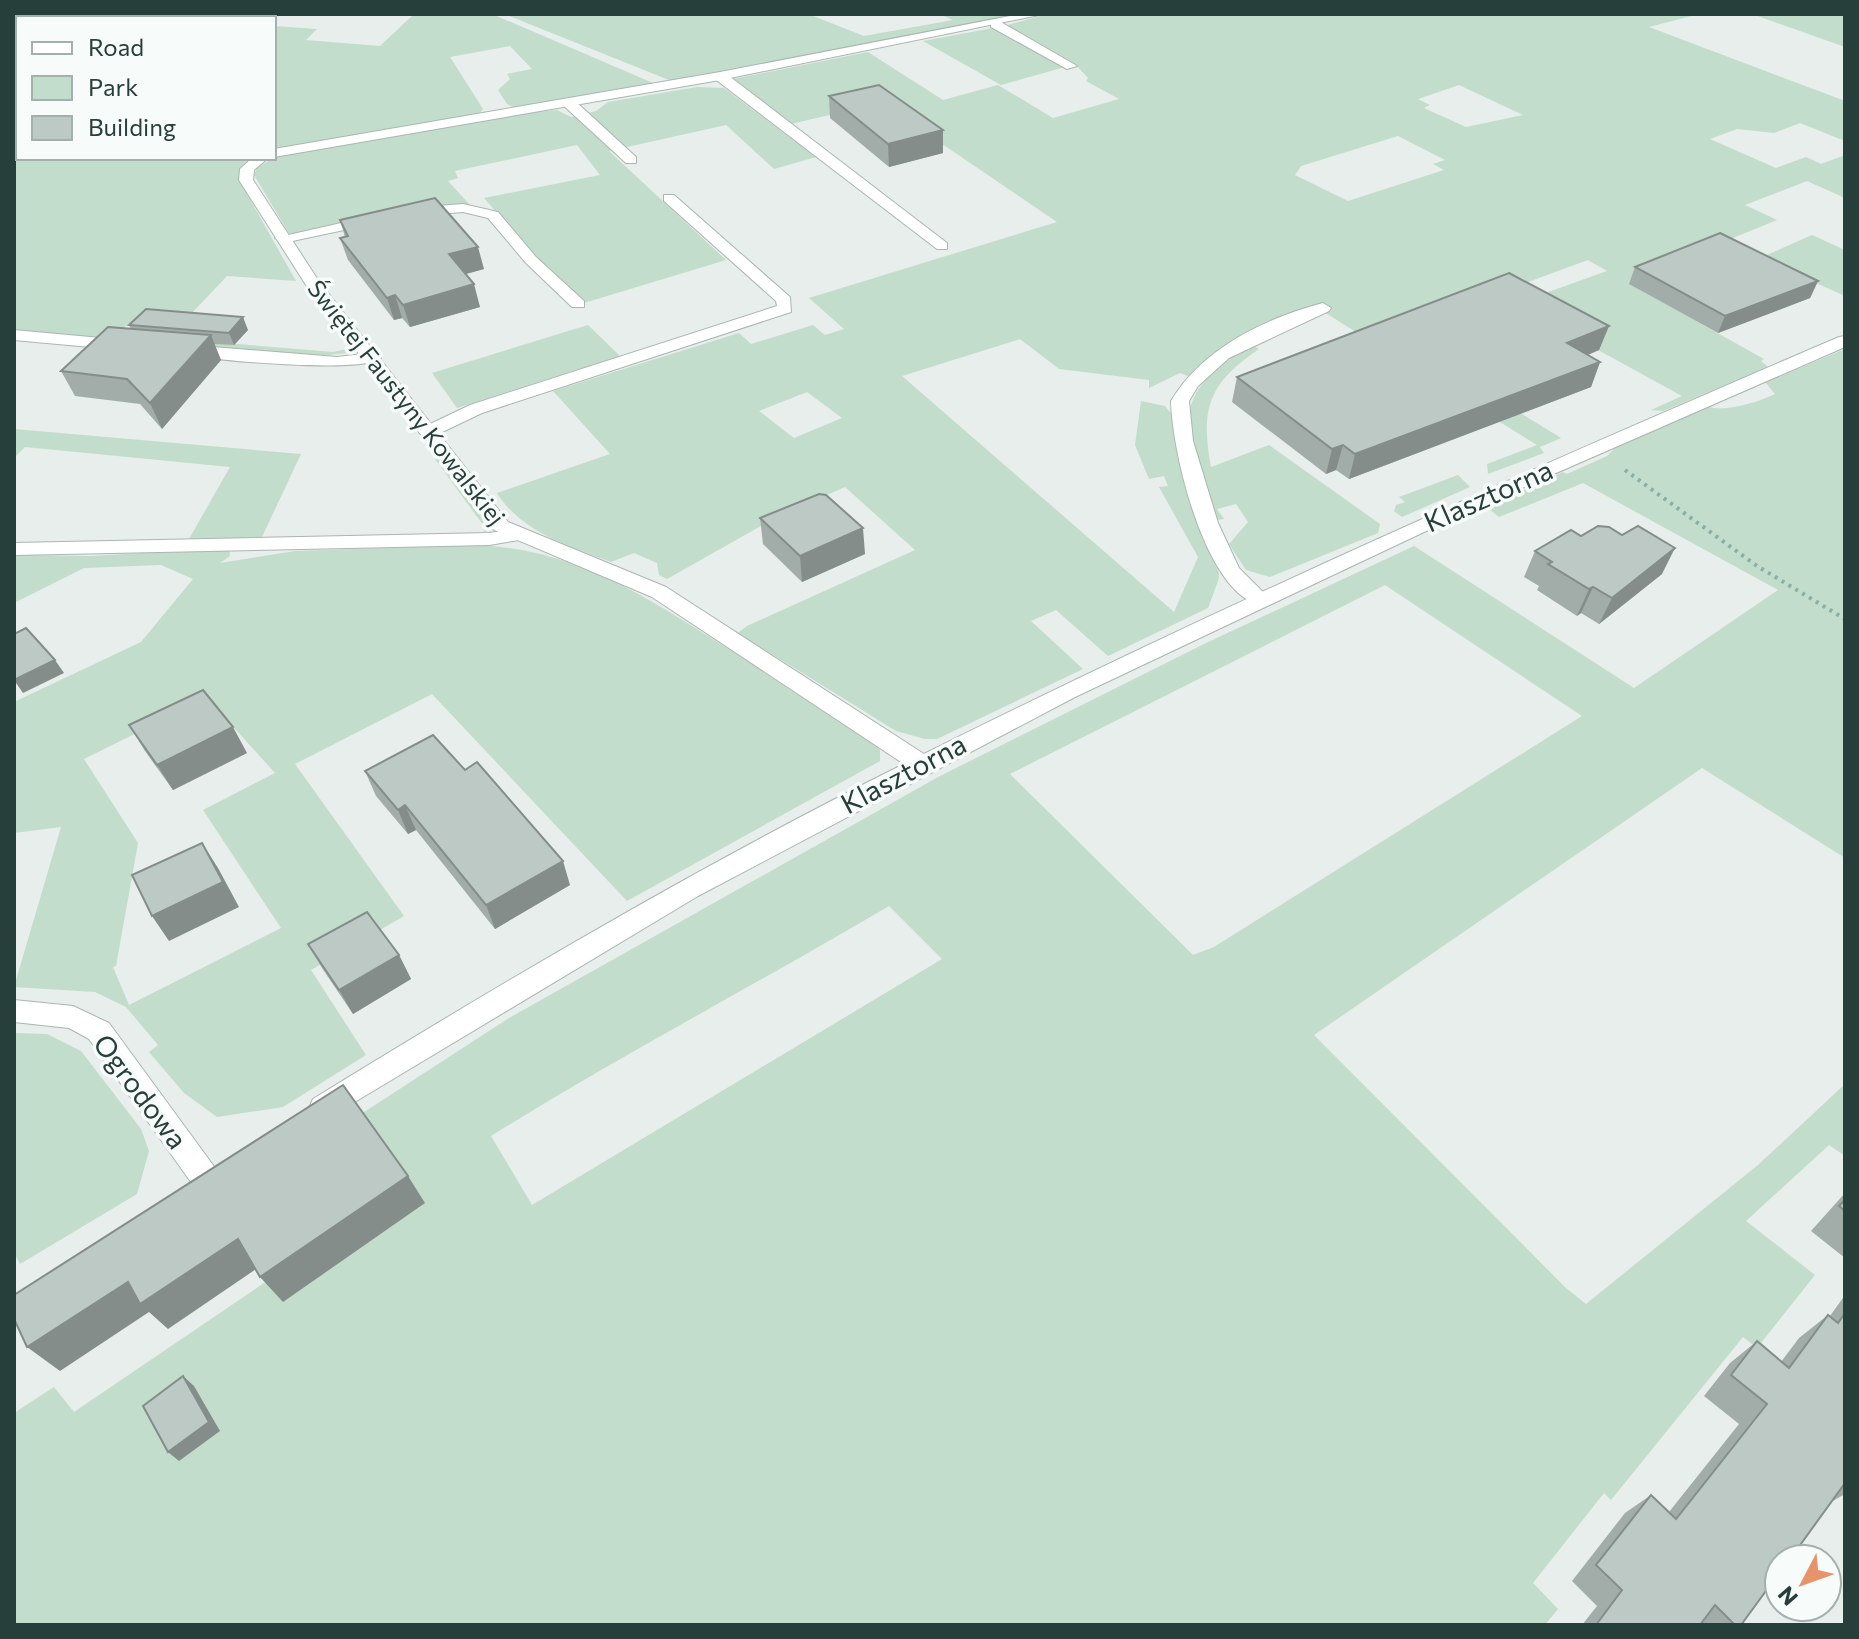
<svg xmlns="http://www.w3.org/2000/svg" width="1859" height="1639" font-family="Commissioner,sans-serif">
  <rect width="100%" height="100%" fill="#e7eeeb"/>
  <g fill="#c2ddcb" fill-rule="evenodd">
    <polygon points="14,14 202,14 208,15 205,18 261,18 18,18 18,129 14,128"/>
    <polygon points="492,14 653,83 515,108 507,104 498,90 510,79 507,74 532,69 510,46 450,57 483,109 479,114 274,150 274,26 317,29 306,40 380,46 413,15"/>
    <polygon points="504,14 808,14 864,36 953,20 939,14 1026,14 674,82"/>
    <path d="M1047,14H1699L1649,27L1845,101V141L1800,123L1774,133L1737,129L1710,139L1776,168L1806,157L1821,164L1845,155V198L1807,181L1745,205L1777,220L1733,238L1644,292L1764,359L1761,361L1768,367L1663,411L1651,410L1682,396L1558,328L1463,378L1561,438L1540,447L1544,453L1488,474L1487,464L1537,445L1324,312L1331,307L1326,305L1190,377L1180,373L1149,388V380L1059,369L1020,339L902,376L1174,612L1198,557L1159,487L1168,486L1164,476L1149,479L1135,445L1141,401L1165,406L1173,416L1218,560L1219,578L1208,608L1108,656L1056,610L1031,621L1083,669L937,739H925L896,731L738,633L747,626L915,550L845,487L777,517L667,579L659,575L657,563L634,553L611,562C571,547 521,532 497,493L610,454L553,391L739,333L751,344L813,325L825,335L844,329L809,298L1057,222L926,133L872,105L791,124L733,79L868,52L943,100L998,85L1053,118L1119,99L1086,81L1088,78L1077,66L1004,26ZM1459,85L1523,115L1466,127L1424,108L1430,105L1418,99ZM1398,136L1445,160L1433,164L1444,170L1348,201L1295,175L1301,166ZM1588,260L1607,271L1526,300L1509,289ZM807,392L842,418L794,438L759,411Z"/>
    <polygon points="1752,14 1845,14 1845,47"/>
    <polygon points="993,28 1065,67 1001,85 923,41"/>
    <polygon points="697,87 724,88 816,157 774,169 726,125 609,151 726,260 584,303 541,263 484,198 600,175 577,145 455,171 458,178 448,181 471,206 350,222 290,235 254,175 257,168 274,157 517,114 557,110 571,117 596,111 608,102"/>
    <polygon points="14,131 18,132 18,158 248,159 239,169 239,180 296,281 227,276 191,314 143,311 117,334 333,352 352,348 311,298 356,352 320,356 14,331"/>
    <polygon points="1812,235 1845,250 1845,296 1760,258"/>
    <polygon points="588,325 620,356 457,408 432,373"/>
    <path d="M1251,344L1259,349C1209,383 1200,408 1211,467L1269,445L1380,524L1378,533L1270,577L1246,570L1229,544L1248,522L1236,504L1217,509L1224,519L1217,520C1186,434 1161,399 1251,344Z"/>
    <path d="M1845,349V858L1702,768L1314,1035L1566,1288L1586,1304L1758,1165L1845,1084V1156L1829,1145L1746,1221L1815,1275L1757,1348L1743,1337L1611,1500L1604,1493L1533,1583L1558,1609L1545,1625H14V1413L54,1387L74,1412L270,1279L361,1114L509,1018L940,776L1204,644L1414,546L1634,688L1778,590L1583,483L1499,517L1489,509L1495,503L1563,472L1567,474L1607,456L1615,448L1709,407C1726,412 1759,402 1775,394L1765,382ZM1385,585L1582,716L1214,947L1193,955L1010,774ZM889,906L942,959L532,1205L491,1136C621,1055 757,984 889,906Z"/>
    <polygon points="14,429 301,454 262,537 481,534 486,529 435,459 440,459 493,528 481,534 90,545 84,542 189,539 230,467 25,447 14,458"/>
    <polygon points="1458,475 1470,487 1402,517 1394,511 1396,505 1405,502 1399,497"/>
    <path d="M473,545C586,548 662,609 754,665C797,691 845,714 880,750V761L627,901L432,694L295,764L404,916L311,970L366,1055L283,1107L217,1117L184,1093L149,1052L158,1045L126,1007L95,992L14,987L61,827L14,833V702L141,642L193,579L161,565L84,568L14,603V555L91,556L229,548L230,556L220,563L295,551ZM207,698L275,773L203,810L281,928L129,1005L113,967L116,966L138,843L84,759Z"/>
    <polygon points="14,1033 47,1034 81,1051 141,1129 149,1151 137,1194 20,1264 14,1252"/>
  </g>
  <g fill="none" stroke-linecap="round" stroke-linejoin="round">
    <g stroke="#aab6b2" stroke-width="2">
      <g id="service">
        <polygon points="991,21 999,21 1077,66 1067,69 991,27"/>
        <polygon points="715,73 725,73 947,243 947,249 937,249 715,79"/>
        <polygon points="564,100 574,100 636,157 636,163 626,163 564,106"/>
        <polygon points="664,195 674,195 790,297 791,312 482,413 436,435 424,435 424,427 470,405 777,306 776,301 664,201"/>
        <polygon points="463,204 498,212 536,257 584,301 584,307 572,307 526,263 488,218 463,212 412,216 405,212 412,208"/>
        <polygon points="372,216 379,220 377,223 283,243 275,238"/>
        <path d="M1323,303L1331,308L1329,311L1229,358L1198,386L1189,401L1193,441L1218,523L1239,568L1269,598L1259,605C1204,590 1172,451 1171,401C1202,349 1265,318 1323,303Z"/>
        <polygon points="14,330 123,340 131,345 123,350 14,340"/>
        <path d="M187,345L337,357L372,353L381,358C364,374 209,360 181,354L179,350Z"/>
        <polygon points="518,529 525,531 528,535 525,539 489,545 14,555 14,543 489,533"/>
      </g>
    </g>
    <g stroke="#aab6b2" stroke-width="2">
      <g id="minor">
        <polygon points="1020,14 1044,14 720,80 274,157 274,149 720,72"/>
        <path d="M252,158H268L254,170L253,180L318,280L508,522L666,587L924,754C1224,604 1531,469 1839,337L1845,336V347L1460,515L1075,697L698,896L323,1121L313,1117L309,1108L313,1099C506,980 701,865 904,764L652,597L494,530L306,285L239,180L240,169Z"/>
        <polygon points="14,1000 73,1006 109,1023 218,1172 223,1182 218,1192 208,1196 198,1192 89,1039 69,1028 14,1022"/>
      </g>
    </g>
    <g stroke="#8aafa6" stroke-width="3" stroke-dasharray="2 3" stroke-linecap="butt">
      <polyline points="27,14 51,18"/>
      <polyline points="14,67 18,66"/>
      <polyline points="14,85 18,85"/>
      <polyline points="14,127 18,122"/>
    </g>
    <polyline stroke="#8aafa6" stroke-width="4" stroke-dasharray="3 5" stroke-linecap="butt" points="1625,470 1757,566 1845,619"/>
    <use href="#service" fill="#fff" fill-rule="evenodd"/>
    <use href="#minor" fill="#fff" fill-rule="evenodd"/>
  </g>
  <g fill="#a2ada9">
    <polygon points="829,96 943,153 889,167 830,118"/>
    <polygon points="340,220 484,269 465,274 480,307 410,327 402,318 394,320 348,260 340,238 345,237"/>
    <polygon points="1635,267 1818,281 1810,298 1718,333 1629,284"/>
    <polygon points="129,325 248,330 234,345 214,344 221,360 162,429 140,404 75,396 61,371 131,329"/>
    <polygon points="1609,326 1599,350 1588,355 1600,362 1591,387 1349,479 1336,470 1326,474 1232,402 1237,377"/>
    <polygon points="760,518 865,554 802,582 763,544"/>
    <polygon points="1581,536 1662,574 1599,624 1581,613 1577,616 1537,590 1539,586 1524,577 1535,551"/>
    <polygon points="129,725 247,753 173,790 145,751"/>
    <polygon points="365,771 570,885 495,929 416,830 408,834 376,796"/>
    <polygon points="308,944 399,955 411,979 353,1014 322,968"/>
    <polygon points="1845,1193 1845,1258 1811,1231"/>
    <polygon points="1845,1295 1845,1494 1831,1502 1741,1625 1582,1625 1597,1606 1572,1581 1625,1513 1651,1495 1669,1512 1739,1424 1704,1396 1730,1363 1757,1341 1781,1362 1799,1338 1828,1315 1830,1316"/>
  </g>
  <g fill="#848d8a">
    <polygon points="943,130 943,153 889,167 888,144"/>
    <polygon points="478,247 484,269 455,277 449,254"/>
    <polygon points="1818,281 1810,298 1718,333 1725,316"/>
    <polygon points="474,284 480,307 410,327 403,305"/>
    <polygon points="395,295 402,318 394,320 387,298"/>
    <polygon points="243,317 248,330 234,345 229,333"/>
    <polygon points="1609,326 1599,350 1558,367 1567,343"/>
    <polygon points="211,335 221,360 162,429 150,403"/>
    <polygon points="1600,362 1591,387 1349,479 1355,454"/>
    <polygon points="1343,445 1336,470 1326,474 1332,449"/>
    <polygon points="863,528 865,554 802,582 800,556"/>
    <polygon points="1675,548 1662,574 1599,624 1612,598"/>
    <polygon points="1593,587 1581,613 1577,616 1589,589"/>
    <polygon points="55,660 64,673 23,693 14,680"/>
    <polygon points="233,727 247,753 173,790 157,765"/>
    <polygon points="405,805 416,830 408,834 398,810"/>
    <polygon points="202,843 218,868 239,907 169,941 152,916"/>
    <polygon points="563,861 570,885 495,929 486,905"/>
    <polygon points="399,955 411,979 353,1014 339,990"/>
    <polygon points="408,1176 425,1203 283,1302 260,1277"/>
    <polygon points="238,1239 262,1265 168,1329 149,1312 60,1371 27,1347 128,1282"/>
    <polygon points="183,1376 194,1386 220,1431 179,1461 168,1452"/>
  </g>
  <g fill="#bcc9c5" stroke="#848d8a" stroke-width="2">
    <polygon points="879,85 943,130 888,144 829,96"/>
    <polygon points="435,198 478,247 449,254 474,284 403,305 395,295 387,298 340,238 348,236 340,220"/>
    <polygon points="1720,233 1818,281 1725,316 1635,267"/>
    <polygon points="1509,273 1609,326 1567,343 1600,362 1355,454 1343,445 1332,449 1237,377"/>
    <polygon points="146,309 243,317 229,333 129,325"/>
    <polygon points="108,327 211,335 150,403 127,379 61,371"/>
    <polygon points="819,494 826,495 863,528 800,556 760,518"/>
    <polygon points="1598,526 1609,527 1622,535 1638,526 1675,548 1612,598 1593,587 1589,589 1548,564 1552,562 1535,551 1571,530 1581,536"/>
    <polygon points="26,628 55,660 14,680 14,634"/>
    <polygon points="203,690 233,727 157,765 129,725"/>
    <polygon points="433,735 465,770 477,762 563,861 486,905 405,805 398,810 365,771"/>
    <polygon points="202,843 223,882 152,916 132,875"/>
    <polygon points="367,912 399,955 339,990 308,944"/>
    <polygon points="343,1085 408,1176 260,1277 238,1239 140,1304 128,1282 27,1347 14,1319 14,1295"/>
    <polygon points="1845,1200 1845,1211 1839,1206"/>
    <polygon points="1845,1313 1845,1483 1790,1559 1779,1559 1779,1573 1741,1625 1735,1625 1715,1605 1700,1625 1596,1625 1622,1590 1596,1565 1651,1495 1676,1519 1767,1404 1731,1375 1757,1341 1789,1368 1828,1315 1838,1323"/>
    <polygon points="183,1376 209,1422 168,1452 143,1406"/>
  </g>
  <g text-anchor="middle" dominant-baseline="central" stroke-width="7" stroke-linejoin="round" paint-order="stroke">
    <g font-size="24" fill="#273f3a" stroke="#f7fbf9">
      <text transform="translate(407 402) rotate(52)">Świętej Faustyny Kowalskiej</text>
    </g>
    <g font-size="28" fill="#273f3a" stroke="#f7fbf9">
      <text transform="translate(1488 495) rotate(-24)">Klasztorna</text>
      <text transform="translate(903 773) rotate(-28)">Klasztorna</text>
      <text transform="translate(141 1091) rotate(53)">Ogrodowa</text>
    </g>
  </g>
  <rect width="1859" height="1639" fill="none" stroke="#273f3a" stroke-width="32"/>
  <rect x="16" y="16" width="260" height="144" fill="#f7fbf9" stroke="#a4b0ad" stroke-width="2"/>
  <rect x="32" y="42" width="40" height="12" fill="#ffffff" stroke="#a4b0ad" stroke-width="2"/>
  <text x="88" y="56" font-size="24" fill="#273f3a">Road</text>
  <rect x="32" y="76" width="40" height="24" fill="#c2ddcb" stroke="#a4b0ad" stroke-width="2"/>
  <text x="88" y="96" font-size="24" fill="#273f3a">Park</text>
  <rect x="32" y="116" width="40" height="24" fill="#bcc9c5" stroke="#a4b0ad" stroke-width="2"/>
  <text x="88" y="136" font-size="24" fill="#273f3a">Building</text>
  <g transform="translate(1803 1583) rotate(229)"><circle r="38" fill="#f7fbf9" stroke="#a4b0ad" stroke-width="2"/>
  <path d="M0-6L14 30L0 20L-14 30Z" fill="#e7936c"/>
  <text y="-12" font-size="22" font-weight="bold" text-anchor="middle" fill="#273f3a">N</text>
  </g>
</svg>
